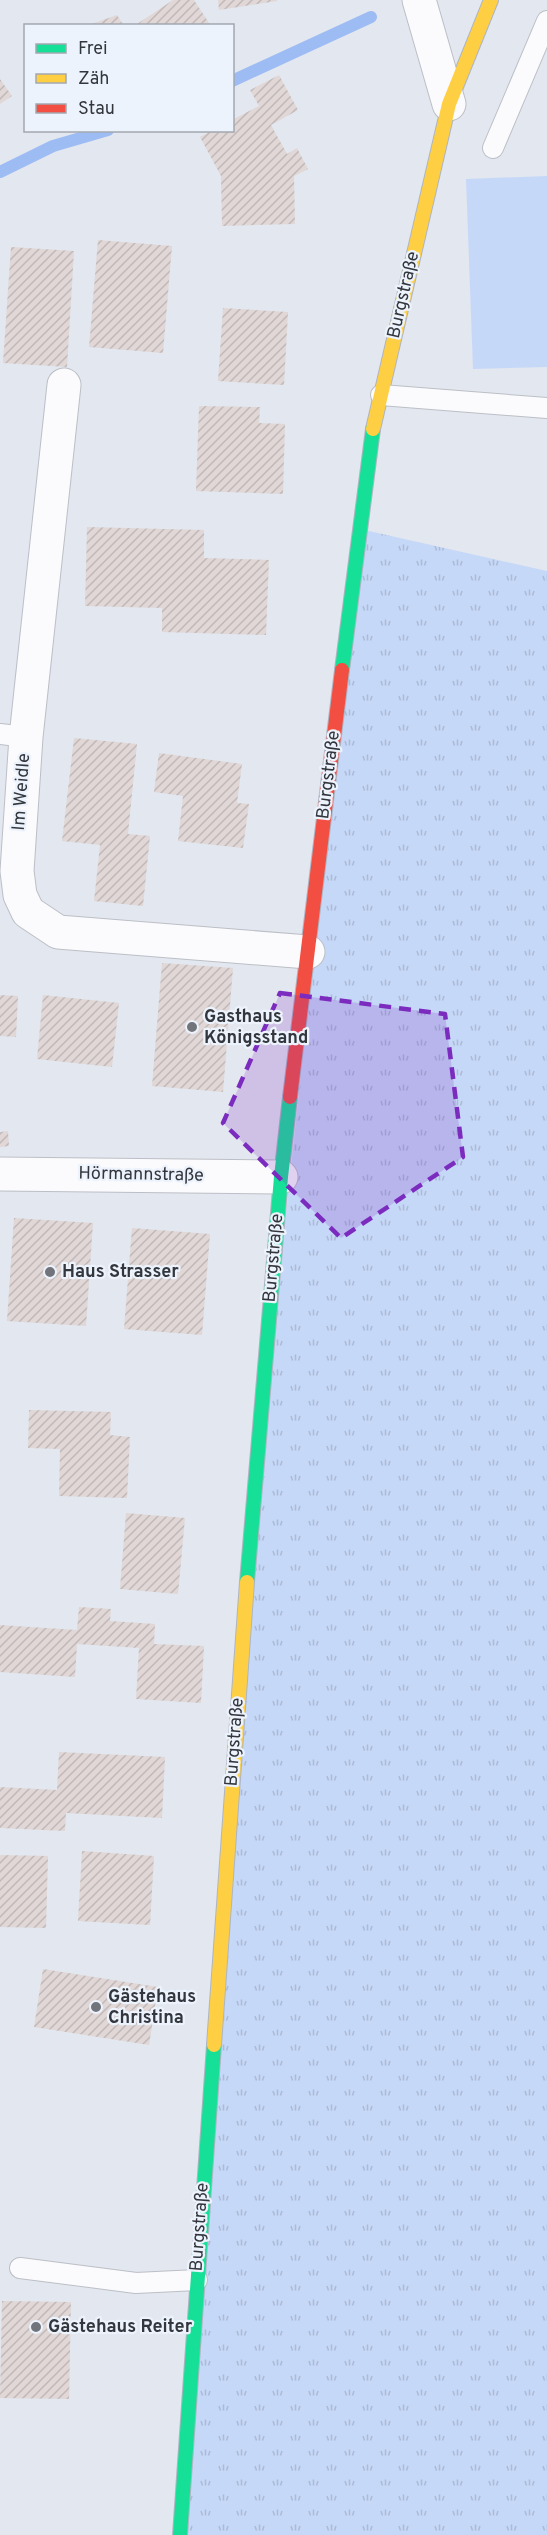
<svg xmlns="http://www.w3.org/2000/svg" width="547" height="2535" font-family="Overpass,sans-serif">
  <defs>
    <pattern id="grass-tufts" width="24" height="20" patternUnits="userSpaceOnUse" patternTransform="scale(1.5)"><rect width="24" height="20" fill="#c6d8f8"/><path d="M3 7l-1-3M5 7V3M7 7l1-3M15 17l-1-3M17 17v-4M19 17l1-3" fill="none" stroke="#abbad6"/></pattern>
    <pattern id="building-hatch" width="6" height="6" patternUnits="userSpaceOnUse" patternTransform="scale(1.5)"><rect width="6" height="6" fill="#e0d7d6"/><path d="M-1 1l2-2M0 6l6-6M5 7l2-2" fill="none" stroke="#c1b9b9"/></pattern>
  </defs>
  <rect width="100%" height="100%" fill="#e3e7ef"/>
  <polygon fill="url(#grass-tufts)" points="360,529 547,571 547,2535 180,2535 248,1564"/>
  <polygon fill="#c6d8f8" points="547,176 547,367 473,369 466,179"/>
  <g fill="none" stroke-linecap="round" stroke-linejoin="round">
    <g stroke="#9ebcf4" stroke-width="12">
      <polyline points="232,81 371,17"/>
      <polyline points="0,172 53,146 108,130"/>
    </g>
  </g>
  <g fill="url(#building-hatch)">
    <polygon points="173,0 194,0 211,26 134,26"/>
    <polygon points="218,0 277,0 277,1 219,10"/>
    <polygon points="117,15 124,26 89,26 89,25"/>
    <polygon points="279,75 298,110 271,125 287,154 297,148 308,169 294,176 295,224 222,226 221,176 200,137 213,130 232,130 232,120 259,106 250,90"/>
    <polygon points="0,79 12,96 0,104"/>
    <polygon points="98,240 172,246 163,353 89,347"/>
    <polygon points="11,247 74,251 67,367 3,363"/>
    <polygon points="223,308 288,312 284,385 218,381"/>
    <polygon points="199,406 260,407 259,423 285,424 283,494 196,491"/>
    <polygon points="87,527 204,530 204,558 269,560 266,635 162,632 162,608 85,606"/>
    <polygon points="74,738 137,744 128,834 150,836 143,906 94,901 100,845 62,841"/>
    <polygon points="159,753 242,764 237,803 249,804 243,848 178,841 183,796 154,792"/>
    <polygon points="162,963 233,968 223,1092 152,1086"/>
    <polygon points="0,995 18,996 16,1037 0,1036"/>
    <polygon points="43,995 119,1003 112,1067 37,1059"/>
    <polygon points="8,1131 9,1146 0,1147 0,1132"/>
    <polygon points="14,1218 93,1223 86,1326 7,1321"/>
    <polygon points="132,1228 210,1234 202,1335 124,1329"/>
    <polygon points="29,1410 111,1412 110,1435 130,1437 127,1498 59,1496 60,1449 28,1448"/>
    <polygon points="126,1513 185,1518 178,1594 120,1589"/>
    <polygon points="79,1607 111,1609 110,1621 155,1624 154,1644 204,1646 201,1703 136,1699 139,1648 77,1644 75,1677 0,1672 0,1625 77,1630"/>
    <polygon points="59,1752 165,1757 162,1818 66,1813 65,1831 0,1828 0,1787 57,1790"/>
    <polygon points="82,1851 154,1856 150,1925 78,1921"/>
    <polygon points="0,1855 48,1856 46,1928 0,1927"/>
    <polygon points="43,1969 158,1987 149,2045 34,2027"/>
    <polygon points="2,2301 71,2302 69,2399 0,2398"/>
  </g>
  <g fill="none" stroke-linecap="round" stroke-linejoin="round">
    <g stroke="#bcbfc6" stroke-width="22">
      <g id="lane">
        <polyline points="493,148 547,21"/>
        <polyline points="381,395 547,408"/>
        <polyline points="0,734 26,737"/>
        <polyline points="20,2268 136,2283 197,2280"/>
      </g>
    </g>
    <g stroke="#bcbfc6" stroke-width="35">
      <g id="street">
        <polyline points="419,0 449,104"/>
        <polyline points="64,385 26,737 17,871 20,895 28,912 58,932 308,952"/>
        <polyline points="0,1174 281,1177"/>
      </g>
    </g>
    <g stroke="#aeb5c3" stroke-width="16">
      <g id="fast">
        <polyline points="342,670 373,429"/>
        <polyline points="247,1582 281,1177 290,1097"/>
        <polyline points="180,2535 214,2045"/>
      </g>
    </g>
    <g stroke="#aeb5c3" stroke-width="16">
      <g id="slow">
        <polyline points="373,429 449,104 491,0"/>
        <polyline points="214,2045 247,1582"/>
      </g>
    </g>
    <g stroke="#aeb5c3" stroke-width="16">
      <polyline id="jam" points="290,1097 342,670"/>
    </g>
    <use href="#lane" stroke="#fbfbfd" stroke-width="20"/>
    <use href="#street" stroke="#fbfbfd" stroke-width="33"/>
    <use href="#fast" stroke="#16e098" stroke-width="14"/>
    <use href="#slow" stroke="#ffcf43" stroke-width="14"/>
    <use href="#jam" stroke="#f24e42" stroke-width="14"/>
  </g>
  <path fill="#7b2cbf" fill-opacity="0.2" stroke="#7b2cbf" stroke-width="4.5" stroke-dasharray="12 8" stroke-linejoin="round" d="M280,993L445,1014L463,1157L341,1238L223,1123Z"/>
  <g fill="#71757b" stroke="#edf3fc" stroke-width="2">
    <circle cx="192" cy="1027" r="6"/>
    <circle cx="50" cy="1272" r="6"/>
    <circle cx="96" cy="2007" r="6"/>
    <circle cx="36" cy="2327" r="6"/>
  </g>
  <g text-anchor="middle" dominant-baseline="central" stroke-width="4.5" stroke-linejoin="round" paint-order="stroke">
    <g font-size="18" fill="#33373d" stroke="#edf3fc">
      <text transform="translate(404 295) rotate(-77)">Burgstraße</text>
      <text transform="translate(329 775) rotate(-83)">Burgstraße</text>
      <text transform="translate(22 792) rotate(-86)">Im Weidle</text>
      <text transform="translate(141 1175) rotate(1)">Hörmannstraße</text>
      <text transform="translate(274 1258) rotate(-85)">Burgstraße</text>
      <text transform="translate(235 1742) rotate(-86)">Burgstraße</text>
      <text transform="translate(200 2227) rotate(-86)">Burgstraße</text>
    </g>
    <g font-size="18" font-weight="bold" fill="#33373d" stroke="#edf3fc" text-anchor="start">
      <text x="204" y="1017">Gasthaus<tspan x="204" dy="21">Königsstand</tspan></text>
      <text x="62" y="1272">Haus Strasser</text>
      <text x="108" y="1997">Gästehaus<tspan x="108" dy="21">Christina</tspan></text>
      <text x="48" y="2327">Gästehaus Reiter</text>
    </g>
  </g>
  <rect x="24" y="24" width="210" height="108" fill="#edf3fc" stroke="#a3a8b0" stroke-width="1.5"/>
  <rect x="36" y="44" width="30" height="9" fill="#16e098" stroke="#a3a8b0" stroke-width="1.5"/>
  <text x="78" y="54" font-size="18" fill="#33373d">Frei</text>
  <rect x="36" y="74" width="30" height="9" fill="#ffcf43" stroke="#a3a8b0" stroke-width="1.5"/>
  <text x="78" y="84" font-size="18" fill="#33373d">Zäh</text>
  <rect x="36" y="104" width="30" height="9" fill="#f24e42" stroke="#a3a8b0" stroke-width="1.5"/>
  <text x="78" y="114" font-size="18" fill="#33373d">Stau</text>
</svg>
